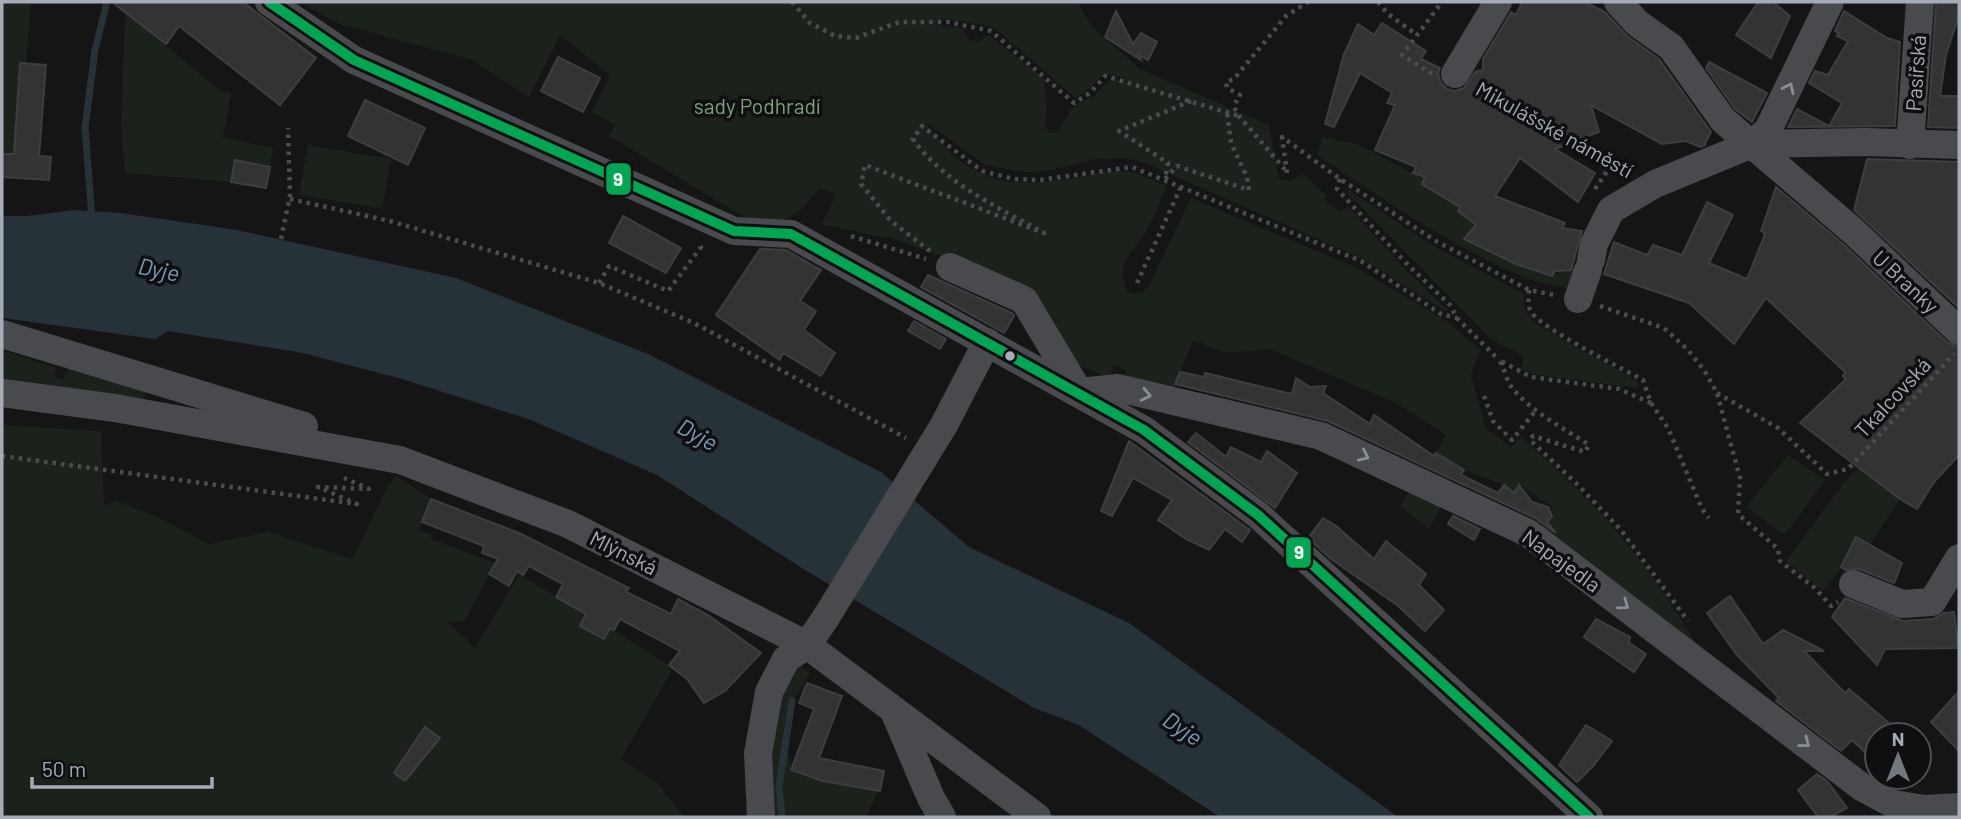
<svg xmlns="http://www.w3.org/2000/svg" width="1961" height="819" font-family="Barlow,sans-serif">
  <rect width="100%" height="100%" fill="#151515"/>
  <g fill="#1b221b" fill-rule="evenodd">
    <polygon points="2,2 31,2 26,63 20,63 16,120 18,155 2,154"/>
    <path d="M299,2H1077L1094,29L1140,69L1269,125L1279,179L1291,181L1303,174L1327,196L1325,200L1341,212L1348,206L1408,272L1448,310H1443L1363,259L1147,164L1127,158L1095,159L1037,173L1015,171L985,165L924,121C966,180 1003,190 1073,178C1090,175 1114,169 1131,172C1144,175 1155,181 1167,186C1160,200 1155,217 1146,231C1132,255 1117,259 1126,290L1134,294L1143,292L1149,285L1191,198L1357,268L1448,322L1480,350L1471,376L1486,428L1511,447L1521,437C1554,467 1588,497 1617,532C1651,572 1680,617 1708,661L1540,530L1553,514L1551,506L1520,485L1514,493L1504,485L1464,470L1436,453L1446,435L1396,403L1270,349L1226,353L1193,340L1173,390L1124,380L1125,371L1119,366L1114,367L1108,378L1068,360L1031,294L954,261L889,237L884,238L822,224L836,194L819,188C799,214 792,221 759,226L609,136L615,124L592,113L610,75L560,35L529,97L472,60L340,24ZM937,19H948L994,27L1075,98L1089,89L1104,73L1126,79L1109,81L1094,96L1074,106L1057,132L1049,133L1045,126L1047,106L1044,79L989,35L978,42C969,40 966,38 964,29L936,24Z"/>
    <polygon points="125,12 222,92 231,93 223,138 273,148 270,167 235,160 231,182 125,173 121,127"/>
    <path d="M1323,137L1360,145L1408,171L1425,177L1422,184L1461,204L1458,211L1516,264L1551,276L1554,273L1558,275L1562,264L1575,266L1567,288C1538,285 1513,273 1487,260C1427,230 1372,192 1317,155Z"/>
    <polygon points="308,145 391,159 382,209 299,194"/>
    <path d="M1346,188L1432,245L1524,294C1523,309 1527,315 1537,325L1636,380L1639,386L1636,388L1533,374L1521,369L1524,357C1513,348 1500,346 1489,337L1348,194Z"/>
    <polygon points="2,350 57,368 54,376 63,380 70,366 147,388 142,403 2,385"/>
    <polygon points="2,425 101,431 104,506 116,501 155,516 209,544 268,532 352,559 390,482 392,482 395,475 431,499 419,530 432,535 431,539 495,563 465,620 448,623 475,648 519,575 587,614 581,627 604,638 610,628 669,665 671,672 621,759 657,783 684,817 2,817"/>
    <polygon points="1788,455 1825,480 1785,535 1746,507"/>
    <polygon points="1858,468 1900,499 1870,544 1855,538 1841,567 1823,591 1786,561 1846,480"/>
    <polygon points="1410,490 1431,499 1429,504 1432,500 1442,505 1429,529 1400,506"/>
    <polygon points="784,655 810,673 796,697 785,724 791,770 825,782 878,791 866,817 764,817"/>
  </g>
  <polygon fill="#273138" points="73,210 121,213 237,230 456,278 648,354 881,472 969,547 1129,623 1398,817 1220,817 1077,724 1034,708 805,570 657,475 531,420 402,379 303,353 168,331 155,339 2,318 2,216 28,216"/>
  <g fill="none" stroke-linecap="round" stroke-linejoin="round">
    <g stroke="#273138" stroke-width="7">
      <polyline points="92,219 85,128 95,50 107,2"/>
      <polyline points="782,817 779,787 792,701"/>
    </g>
  </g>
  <g fill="#333334" stroke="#3d3e41" stroke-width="2">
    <polygon points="112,2 243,2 316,58 280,105 179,26 166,44"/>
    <polygon points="1522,2 1585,2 1605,12 1627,36 1659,59 1711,132 1704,146 1700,147 1686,141 1662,144 1591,105 1599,132 1555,149 1595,173 1578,202 1520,158 1495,196 1565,223 1562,228 1582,231 1571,270 1555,271 1552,276 1516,264 1464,239 1476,225 1458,211 1460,207 1422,184 1425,177 1413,173 1416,167 1375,150 1395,105 1387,103 1392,93 1360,73 1334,127 1325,124 1344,54 1358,24 1374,35 1382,23 1426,51 1421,59 1440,68 1438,74 1441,83 1447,89 1455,91 1464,88 1475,72 1483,70 1483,59 1511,12 1516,15"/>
    <polygon points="1758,2 1773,2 1790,16 1771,58 1736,35"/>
    <polygon points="1936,2 1959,2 1959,15 1946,55 1940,96 1959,96 1959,128 1928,127"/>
    <polygon points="1116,11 1133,44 1141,33 1157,42 1148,60 1139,55 1141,60 1105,37"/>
    <polygon points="1844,11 1887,38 1900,42 1895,126 1788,127 1797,109 1829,126 1842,103 1809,83 1815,71 1828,75 1848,41 1837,36 1839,33 1835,31"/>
    <polygon points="558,57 600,78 583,112 541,91"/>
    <polygon points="1709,62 1767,93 1752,122 1735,109 1706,68"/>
    <polygon points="20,63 46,65 39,156 51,157 49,180 2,177 2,154 14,154"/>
    <polygon points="365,100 425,128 408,165 348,136"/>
    <polygon points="1867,159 1959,162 1959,308 1854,210"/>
    <polygon points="235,160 270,167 266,188 231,182"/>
    <polygon points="1776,187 1842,243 1948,343 1959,347 1959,455 1934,482 1917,509 1900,499 1800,423 1846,379 1843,376 1845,372 1766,298 1734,344 1689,303 1604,274 1614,242 1647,255 1653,245 1682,255 1707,202 1733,215 1709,263 1747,279 1765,234 1761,231"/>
    <polygon points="623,216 681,248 666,273 609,243"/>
    <polygon points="760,249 786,250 821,270 800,301 816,311 804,330 835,353 821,376 783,353 780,360 716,315"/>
    <polygon points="928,275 1012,313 1014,316 1004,333 921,287"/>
    <polygon points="914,321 946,339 940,349 908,331"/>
    <polygon points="1180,372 1204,377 1205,373 1292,394 1296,378 1310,387 1326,386 1323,393 1370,424 1374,415 1434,456 1436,453 1464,470 1461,475 1498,493 1504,485 1514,493 1519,485 1532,502 1548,507 1552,516 1547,522 1556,533 1535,518 1328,421 1175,384"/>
    <polygon points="1196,433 1226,457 1231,447 1261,462 1267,451 1297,473 1275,508 1188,442"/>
    <polygon points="1129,441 1247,528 1250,530 1242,542 1225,529 1209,550 1186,539 1158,520 1172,500 1133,478 1112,516 1101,511"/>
    <polygon points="431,499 519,533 629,588 626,592 671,614 678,599 708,615 761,653 725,691 704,703 687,679 669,665 680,651 620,619 614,630 610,628 604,639 580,626 586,614 556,597 563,584 529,566 523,575 517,571 509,586 489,574 498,559 482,553 484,546 422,522"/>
    <polygon points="1453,516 1480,529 1474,540 1448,524"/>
    <polygon points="1323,518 1335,525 1374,559 1386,541 1426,574 1419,585 1444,610 1425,631 1397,605 1331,559 1308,538"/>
    <polygon points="1856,537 1902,563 1894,583 1859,569 1846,570 1841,567"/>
    <polygon points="1730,596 1763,644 1783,630 1824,651 1804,651 1845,693 1849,689 1903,735 1877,735 1877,763 1852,740 1841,751 1776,701 1779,698 1737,655 1707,613"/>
    <polygon points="1845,598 1903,621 1933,619 1944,613 1954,612 1958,648 1885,649 1877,665 1832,617"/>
    <polygon points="1596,619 1630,637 1629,643 1646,654 1634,672 1584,637"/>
    <polygon points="807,683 842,696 819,758 884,771 880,791 823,781 791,770 814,709 799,703"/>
    <polygon points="1959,691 1959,751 1931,722"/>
    <polygon points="1586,725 1612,741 1594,765 1577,782 1559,765"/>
    <polygon points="425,727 440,738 405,781 394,773"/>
    <polygon points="1817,774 1827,781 1847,808 1830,817 1818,817 1798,790"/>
  </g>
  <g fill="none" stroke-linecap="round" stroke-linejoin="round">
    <g stroke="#4b4c50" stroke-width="4.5" stroke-dasharray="3.5 5" stroke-linecap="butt">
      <polyline points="792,2 810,23 835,36 856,38 899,22 948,22 991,31 1074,103 1090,93 1105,76 1239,116"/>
      <polyline points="1378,2 1388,14 1417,35"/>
      <polyline points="1432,74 1402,55 1442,2"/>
      <polyline points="1477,86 1629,169"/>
      <polyline points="1239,96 1240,95 1227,88 1226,82 1234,79 1286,16 1308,2"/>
      <polyline points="1237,100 1234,107 1239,116 1287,172"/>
      <polyline points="1191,101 1119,131 1168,163 1165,179 1177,166 1249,190 1247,177 1231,143 1227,112"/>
      <polyline points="1287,173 1282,137 1340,179 1436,241 1529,290 1554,295"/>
      <polyline points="1340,179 1337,189 1406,263 1450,305 1457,318 1499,360"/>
      <polyline points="1595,189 1614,161"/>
      <polyline points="290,199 390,221 599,283 694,323 906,438"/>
      <polyline points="851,236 926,259"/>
      <polyline points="281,239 290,196 288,128"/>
      <path d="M930,251L891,221L861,184L865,165L1044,233C999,208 944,183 913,139L922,126L982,171L1014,179L1040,180L1132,167L1361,261L1441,314L1457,318"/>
      <polyline points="599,283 609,266 668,291 701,247 698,245"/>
      <polyline points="1137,283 1180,189 1174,185"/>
      <path d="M1529,290C1529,298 1527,305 1531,312C1541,328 1621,368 1643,380L1651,403L1619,389L1531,377L1499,360C1504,367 1506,378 1510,385C1529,411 1562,427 1589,445L1585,452L1533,436L1530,440L1576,483L1621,530L1688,621"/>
      <polyline points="1600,306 1664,328 1687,349 1704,370 1717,393 1740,478 1738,514 1778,549 1780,561 1815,588 1831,606 1838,602"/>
      <polyline points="1717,393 1778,428 1827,474 1848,469 1954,354"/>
      <polyline points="1484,396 1493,421 1512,440 1536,410"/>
      <polyline points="1651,403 1668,428 1702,509 1709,518"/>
      <polyline points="2,456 357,504 318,487 369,489 344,478"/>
    </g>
    <g stroke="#494a4e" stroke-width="28">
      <polyline points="269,2 354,60 734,231 791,234 1144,430 1258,515 1589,817"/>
      <polyline points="1618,2 1637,23 1671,47 1723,120 1853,231 1959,331"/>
      <polyline points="1455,74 1498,2"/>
      <polyline points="1752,144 1768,130 1830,2"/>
      <polyline points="1910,145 1920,2"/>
      <polyline points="1591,260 1594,244 1611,210 1655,184 1752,144 1866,142 1959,145"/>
      <polyline points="950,267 1024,300 1079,392"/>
      <polyline points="1578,299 1588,270"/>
      <polyline points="2,334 304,426"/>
      <polyline points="1079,392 1118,388 1321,436 1528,533 1863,788 1893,804 1925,809 1959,807"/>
      <polyline points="2,393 115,408 400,460 568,524 807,645 1037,817"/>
      <polyline points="1853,584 1902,604 1932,602 1959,558"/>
      <polyline points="894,711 931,798 942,817"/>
      <polyline points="761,817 758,753 769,692 786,659 807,645 825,619 944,425 987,342"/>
    </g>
    <polyline stroke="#4b4c50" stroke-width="4.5" stroke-dasharray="3.5 5" stroke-linecap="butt" points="1578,262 1597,267"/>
    <g stroke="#0f0f11" stroke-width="16">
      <polyline id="bus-1" points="269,2 354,60 734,231 791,234 1144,430 1258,515 1589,817"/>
    </g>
    <use href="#bus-1" stroke="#00a651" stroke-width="10"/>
  </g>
  <defs><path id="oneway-chevron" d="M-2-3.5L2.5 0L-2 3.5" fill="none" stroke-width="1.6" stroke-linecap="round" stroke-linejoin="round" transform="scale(1.75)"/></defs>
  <g stroke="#898f98">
    <use href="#oneway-chevron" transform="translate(1789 88) rotate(-64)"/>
    <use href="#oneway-chevron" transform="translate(1146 395) rotate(13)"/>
    <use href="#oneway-chevron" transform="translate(1364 456) rotate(25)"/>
    <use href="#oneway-chevron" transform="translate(1624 605) rotate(37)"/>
    <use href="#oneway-chevron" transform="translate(1805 743) rotate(38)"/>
  </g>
  <circle fill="#a5acb7" stroke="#0f0f11" stroke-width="2.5" cx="1010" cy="356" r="6"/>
  <g text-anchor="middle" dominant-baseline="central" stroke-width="7" stroke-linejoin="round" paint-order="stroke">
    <g font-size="21" fill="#a5acb7" stroke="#0f0f11">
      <text transform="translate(1915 73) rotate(-86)">Pasířská</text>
      <text transform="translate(1555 129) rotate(29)">Mikulášské náměstí</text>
      <text transform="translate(1906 281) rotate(43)">U Branky</text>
      <text transform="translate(1892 397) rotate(-47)">Tkalcovská</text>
      <text transform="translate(624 552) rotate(27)">Mlýnská</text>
      <text transform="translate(1562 560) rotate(36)">Napajedla</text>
    </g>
    <g font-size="21" fill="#7ba47a" stroke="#0f0f11">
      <text x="757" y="105">sady Podhradí</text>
    </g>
    <g font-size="23" font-style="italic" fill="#799db5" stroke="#0f0f11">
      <text transform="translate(159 269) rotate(12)">Dyje</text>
      <text transform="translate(698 434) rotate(29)">Dyje</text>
      <text transform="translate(1183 728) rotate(34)">Dyje</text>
    </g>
  </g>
  <g stroke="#0f0f11" stroke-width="2.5">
    <rect x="605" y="162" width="27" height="34" rx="7" fill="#00a651"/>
    <rect x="1285" y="536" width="27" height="33" rx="7" fill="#00a651"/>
  </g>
  <g font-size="19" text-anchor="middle" font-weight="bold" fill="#fff">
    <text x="618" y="186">9</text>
    <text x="1299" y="559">9</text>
  </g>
  <rect width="1961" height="819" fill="none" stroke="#a5acb7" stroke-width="7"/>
  <g transform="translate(1898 756)"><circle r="33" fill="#0f0f11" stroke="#4b4e53" stroke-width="2"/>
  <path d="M0-5L12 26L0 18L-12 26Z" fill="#73777e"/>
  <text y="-10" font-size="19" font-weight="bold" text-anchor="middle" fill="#a5acb7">N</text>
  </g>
  <path d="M32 777v10h180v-10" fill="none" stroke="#a5acb7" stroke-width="3.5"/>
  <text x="42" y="777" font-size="21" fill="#a5acb7" stroke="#0f0f11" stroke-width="5" paint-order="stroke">50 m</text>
</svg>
